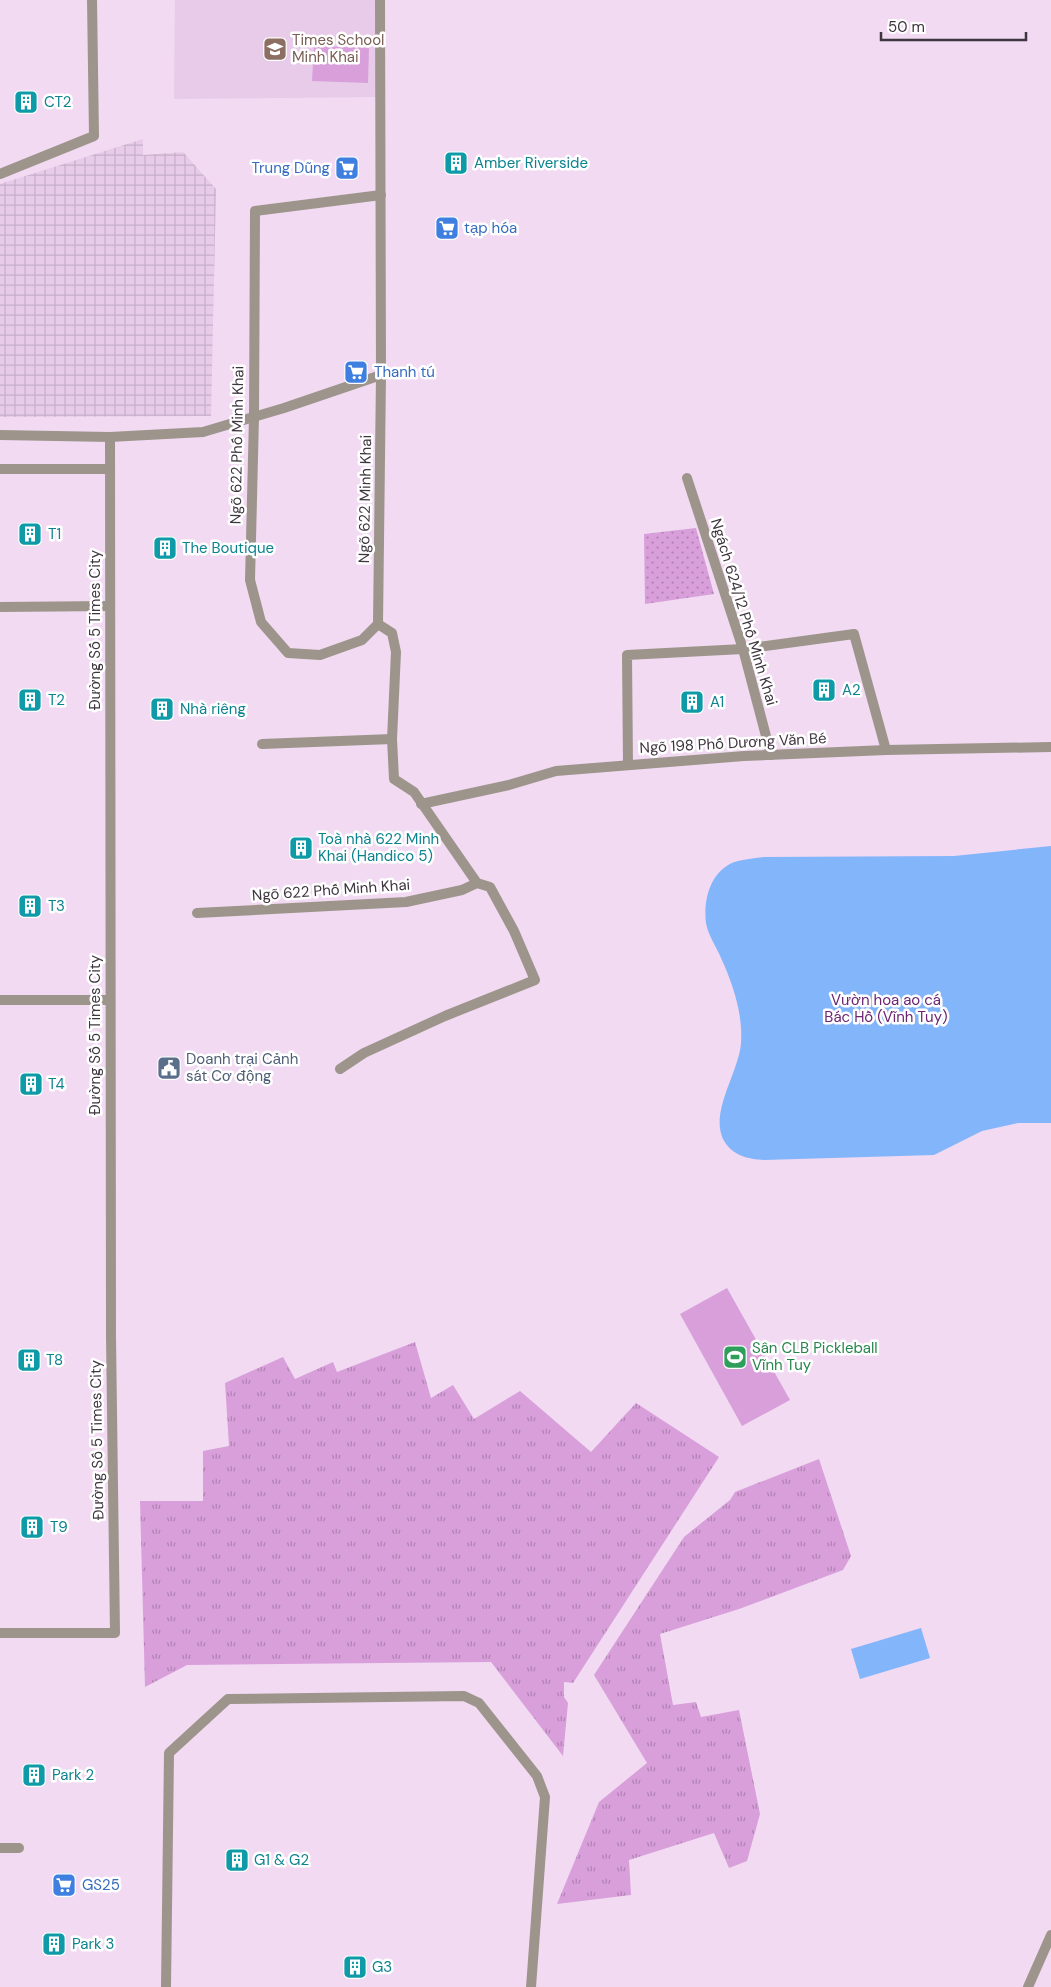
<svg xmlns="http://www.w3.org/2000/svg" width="1051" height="1987" font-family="'DM Sans',sans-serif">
  <defs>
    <pattern id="industrial-grid" width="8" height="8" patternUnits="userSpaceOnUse" patternTransform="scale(1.25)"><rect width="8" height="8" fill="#e7cbe8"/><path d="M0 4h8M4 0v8" fill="none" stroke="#c7afc8"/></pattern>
    <pattern id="grass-tufts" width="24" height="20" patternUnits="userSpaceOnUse" patternTransform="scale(1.25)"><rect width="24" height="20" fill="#d89fdb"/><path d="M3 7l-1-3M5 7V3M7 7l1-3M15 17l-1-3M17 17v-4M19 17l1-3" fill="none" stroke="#b182b3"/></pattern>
    <pattern id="park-dots" width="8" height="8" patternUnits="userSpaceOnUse" patternTransform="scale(1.25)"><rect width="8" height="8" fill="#d89fdb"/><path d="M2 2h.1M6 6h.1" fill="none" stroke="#b182b3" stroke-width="1.8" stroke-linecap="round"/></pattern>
  </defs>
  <rect width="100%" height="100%" fill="#f1daf2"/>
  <polygon fill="#e7cbe8" points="175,0 376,0 377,97 174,99"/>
  <polygon fill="url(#industrial-grid)" points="143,139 143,155 183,152 216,189 211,416 0,417 0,184"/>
  <g fill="url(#grass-tufts)">
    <polygon points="415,1342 431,1398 453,1385 474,1419 520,1391 591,1452 636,1403 719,1457 573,1683 564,1682 564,1697 568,1703 563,1756 491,1662 187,1665 145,1687 140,1501 203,1501 203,1451 229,1446 225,1383 283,1357 295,1379 333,1362 337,1372"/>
    <polygon points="819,1459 851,1556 843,1570 739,1609 660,1634 673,1705 696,1702 701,1717 739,1710 760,1814 747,1861 729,1868 714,1833 629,1860 631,1895 557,1904 599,1802 647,1763 594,1675 684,1537 730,1500 735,1492"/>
  </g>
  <polygon fill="url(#park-dots)" points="696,528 714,594 645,604 644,534"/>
  <g fill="#d89fdb">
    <polygon points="314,46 369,48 368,83 312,81"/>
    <polygon points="727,1288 790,1400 742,1426 680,1314"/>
  </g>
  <g fill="#83b5fa">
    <path d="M1051,846V1123H1018L982,1131L934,1155L764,1160C748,1159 732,1156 723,1139C710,1111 739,1072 741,1043C743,1014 733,984 721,958C717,948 708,935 706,923C703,899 711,868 738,861C746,859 755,858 764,857L954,856Z"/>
    <polygon points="921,1628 930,1658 860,1679 851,1649"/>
  </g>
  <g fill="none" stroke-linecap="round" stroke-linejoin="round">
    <g stroke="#9d958b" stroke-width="10">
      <polyline points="0,174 94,136 92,0"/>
      <polyline points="0,435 110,437 203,432 284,408 381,375"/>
      <polyline points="0,469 110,469"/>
      <polyline points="687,478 743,649 771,755"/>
      <polyline points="0,607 110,606"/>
      <polyline points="378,624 362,640 320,655 288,653 261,622 250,580 254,417 255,211 381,195"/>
      <polyline points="378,624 381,375 380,0"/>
      <polyline points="378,624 392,633 396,652 392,739 394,779 414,792 477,883"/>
      <polyline points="262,744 392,739"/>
      <polyline points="628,765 627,655 743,649 854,634 886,750"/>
      <polyline points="421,804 509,785 556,771 744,756 886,750 1051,747"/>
      <polyline points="197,913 406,902 462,890 477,883"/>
      <polyline points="0,1000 110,1000"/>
      <polyline points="340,1069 364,1053 445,1016 535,980 514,931 490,887 477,883"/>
      <polyline points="0,1633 115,1633 111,1337 110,437"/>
      <polyline points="0,1848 19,1848"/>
      <polyline points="166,1987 169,1753 228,1699 464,1696 479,1703 537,1776 545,1797 531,1987"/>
      <polyline points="1028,1987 1051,1935"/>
    </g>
  </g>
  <defs>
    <g id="school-square" transform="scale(1.25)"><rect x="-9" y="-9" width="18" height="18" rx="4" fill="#8d6e63" stroke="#fff"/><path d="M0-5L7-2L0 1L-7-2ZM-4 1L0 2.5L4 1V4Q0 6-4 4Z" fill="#fff"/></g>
    <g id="building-square" transform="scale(1.25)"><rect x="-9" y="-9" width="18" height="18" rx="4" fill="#0f9aa8" stroke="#fff"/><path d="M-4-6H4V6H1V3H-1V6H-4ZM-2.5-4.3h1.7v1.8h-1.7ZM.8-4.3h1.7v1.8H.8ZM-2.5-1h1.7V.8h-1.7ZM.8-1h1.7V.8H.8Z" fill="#fff"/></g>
    <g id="supermarket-square" transform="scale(1.25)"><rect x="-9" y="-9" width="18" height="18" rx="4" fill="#3f7fe0" stroke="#fff"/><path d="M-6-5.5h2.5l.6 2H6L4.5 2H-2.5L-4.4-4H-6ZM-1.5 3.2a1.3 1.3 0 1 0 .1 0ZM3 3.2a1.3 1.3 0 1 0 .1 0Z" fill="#fff"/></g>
    <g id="civic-square" transform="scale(1.25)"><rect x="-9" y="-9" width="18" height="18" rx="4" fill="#5c6f8a" stroke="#fff"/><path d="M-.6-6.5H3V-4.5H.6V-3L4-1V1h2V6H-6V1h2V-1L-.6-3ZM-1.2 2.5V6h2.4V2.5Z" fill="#fff"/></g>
    <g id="stadium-square" transform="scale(1.25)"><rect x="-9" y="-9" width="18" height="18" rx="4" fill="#2e9e5b" stroke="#fff"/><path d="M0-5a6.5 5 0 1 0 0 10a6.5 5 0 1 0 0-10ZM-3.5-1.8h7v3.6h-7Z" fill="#fff"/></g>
  </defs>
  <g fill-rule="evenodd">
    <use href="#school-square" x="275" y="49"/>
    <use href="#building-square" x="26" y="102"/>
    <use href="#building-square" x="456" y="163"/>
    <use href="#supermarket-square" x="347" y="168"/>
    <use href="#supermarket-square" x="447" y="228"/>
    <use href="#supermarket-square" x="356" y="372"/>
    <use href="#building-square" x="30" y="534"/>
    <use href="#building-square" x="165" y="548"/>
    <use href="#building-square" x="824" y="690"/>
    <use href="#building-square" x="30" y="700"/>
    <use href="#building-square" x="692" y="702"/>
    <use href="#building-square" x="162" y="709"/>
    <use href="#building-square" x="301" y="848"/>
    <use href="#building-square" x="30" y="906"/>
    <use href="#civic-square" x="169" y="1068"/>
    <use href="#building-square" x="31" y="1084"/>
    <use href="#stadium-square" x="735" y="1357"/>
    <use href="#building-square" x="29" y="1360"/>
    <use href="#building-square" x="32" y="1527"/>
    <use href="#building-square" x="34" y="1775"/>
    <use href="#building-square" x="237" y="1860"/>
    <use href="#supermarket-square" x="64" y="1885"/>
    <use href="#building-square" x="54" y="1944"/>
    <use href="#building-square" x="355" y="1967"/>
  </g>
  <g text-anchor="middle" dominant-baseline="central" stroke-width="5" stroke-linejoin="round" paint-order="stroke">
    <g font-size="15" fill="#785e54" stroke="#fff" text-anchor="start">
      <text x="292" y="40">Times School<tspan x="292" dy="17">Minh Khai</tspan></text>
    </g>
    <g font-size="15" fill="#0d838f" stroke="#fff" text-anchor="start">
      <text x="44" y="102">CT2</text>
      <text x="474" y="163">Amber Riverside</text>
      <text x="48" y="534">T1</text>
      <text x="182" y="548">The Boutique</text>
      <text x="842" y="690">A2</text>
      <text x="48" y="700">T2</text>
      <text x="710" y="702">A1</text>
      <text x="180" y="709">Nhà riêng</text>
      <text x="318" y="839">Toà nhà 622 Minh<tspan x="318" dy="17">Khai (Handico 5)</tspan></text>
      <text x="48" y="906">T3</text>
      <text x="48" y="1084">T4</text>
      <text x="46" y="1360">T8</text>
      <text x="50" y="1527">T9</text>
      <text x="52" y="1775">Park 2</text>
      <text x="254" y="1860">G1 &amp; G2</text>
      <text x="72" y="1944">Park 3</text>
      <text x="372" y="1967">G3</text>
    </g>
    <g font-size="15" fill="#366cbe" stroke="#fff" text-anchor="start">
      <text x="330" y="168" text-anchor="end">Trung Dũng</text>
      <text x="464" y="228">tạp hóa</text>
      <text x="374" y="372">Thanh tú</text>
      <text x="82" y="1885">GS25</text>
    </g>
    <g font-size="15" fill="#3e353e" stroke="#fff">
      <text transform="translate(237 445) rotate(-89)">Ngõ 622 Phố Minh Khai</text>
      <text transform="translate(365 499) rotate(-89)">Ngõ 622 Minh Khai</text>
      <text transform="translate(744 612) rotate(73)">Ngách 624/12 Phố Minh Khai</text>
      <text transform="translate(95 630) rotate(-90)">Đường Số 5 Times City</text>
      <text transform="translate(733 743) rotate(-3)">Ngõ 198 Phố Dương Văn Bé</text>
      <text transform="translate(331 890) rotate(-4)">Ngõ 622 Phố Minh Khai</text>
      <text transform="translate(95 1035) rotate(-90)">Đường Số 5 Times City</text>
      <text transform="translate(97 1440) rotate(-91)">Đường Số 5 Times City</text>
    </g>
    <g font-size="15" fill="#6d2572" stroke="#fff">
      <text x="886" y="1000">Vườn hoa ao cá<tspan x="886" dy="17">Bác Hồ (Vĩnh Tuy)</tspan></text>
    </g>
    <g font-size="15" fill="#4e5e75" stroke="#fff" text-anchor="start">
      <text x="186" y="1059">Doanh trại Cảnh<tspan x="186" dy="17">sát Cơ động</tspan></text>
    </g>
    <g font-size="15" fill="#27864d" stroke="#fff" text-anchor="start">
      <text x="752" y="1348">Sân CLB Pickleball<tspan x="752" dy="17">Vĩnh Tuy</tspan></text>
    </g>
  </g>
  <path d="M881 32v8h145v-8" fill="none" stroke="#3e353e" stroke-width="2.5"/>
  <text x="888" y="32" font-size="15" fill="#3e353e" stroke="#ffffff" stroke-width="4" paint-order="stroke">50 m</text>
</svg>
